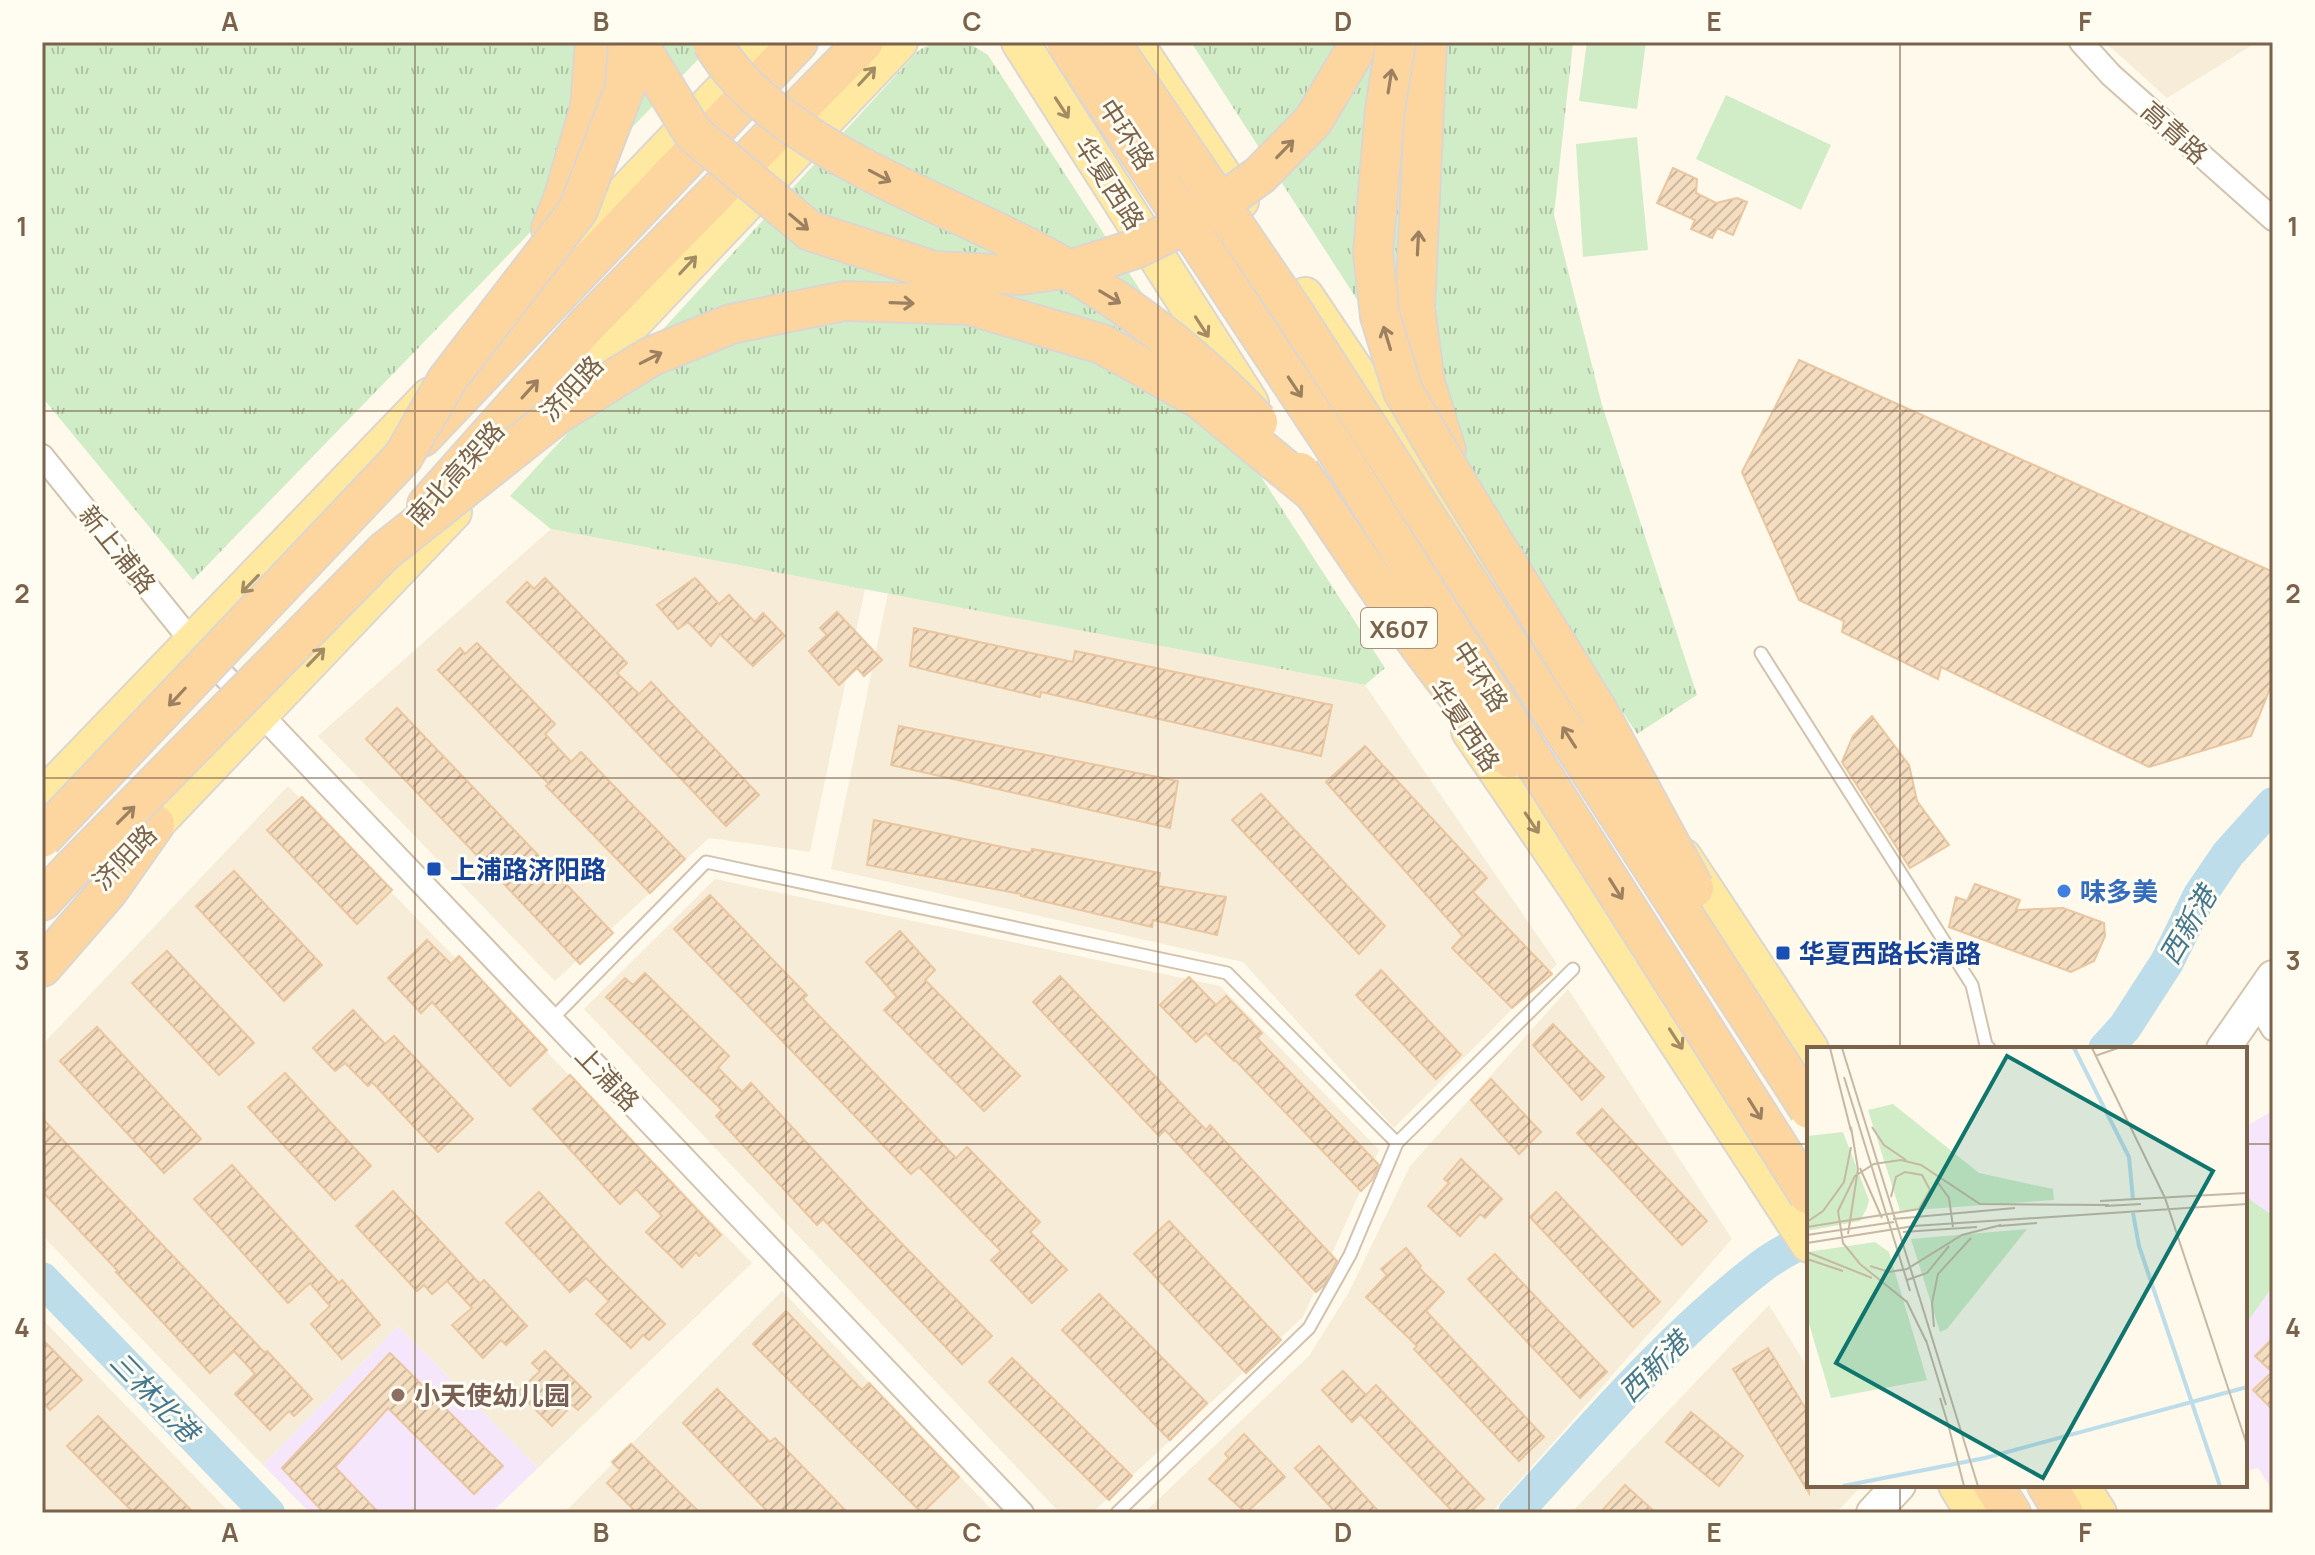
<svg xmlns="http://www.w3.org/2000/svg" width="2315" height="1555" font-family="Manrope,'Noto Sans SC',sans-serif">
  <defs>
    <pattern id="grass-tufts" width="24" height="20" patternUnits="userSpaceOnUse" patternTransform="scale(2)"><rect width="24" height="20" fill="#d1edc7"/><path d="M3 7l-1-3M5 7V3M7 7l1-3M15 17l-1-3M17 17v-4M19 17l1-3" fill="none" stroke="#afc4a4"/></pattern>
    <pattern id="building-hatch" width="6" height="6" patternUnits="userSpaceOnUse" patternTransform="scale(2)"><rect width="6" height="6" fill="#f5ddc0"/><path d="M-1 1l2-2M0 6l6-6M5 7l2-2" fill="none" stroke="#cbb79e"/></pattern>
  </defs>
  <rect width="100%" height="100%" fill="#fef9ea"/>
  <g fill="#f6ecd8">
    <polygon points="2105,42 2257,42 2167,98"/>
    <polygon points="551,529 865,589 810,852 709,838 555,981 318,736"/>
    <polygon points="888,593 1365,685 1557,964 1394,1128 1243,962 831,869"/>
    <polygon points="288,786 752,1263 538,1468 398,1326 263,1465 42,1235 42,1045"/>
    <polygon points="715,879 1220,986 1379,1150 1303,1317 1092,1513 1060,1513 584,1009"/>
    <polygon points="1568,989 1732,1239 1491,1513 1144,1513 1309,1356 1349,1292 1410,1166"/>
    <polygon points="782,1291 995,1513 564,1513"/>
    <polygon points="1769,1305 1809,1370 1809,1485 1862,1485 1836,1513 1571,1513"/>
    <polygon points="42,1319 230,1513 42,1513"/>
  </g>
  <g fill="#f6e6fb">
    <polygon points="2269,1113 2273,1114 2273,1491 2258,1468 2245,1471 2245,1127"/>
    <polygon points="398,1326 538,1468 491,1513 310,1513 263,1465"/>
  </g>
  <g fill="url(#grass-tufts)">
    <polygon points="42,42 715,42 193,580 42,397"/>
    <polygon points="935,42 967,42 988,55 1385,668 1365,685 551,529 510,496 919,50"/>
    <polygon points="1191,42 1573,42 1554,215 1602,405 1697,695 1637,734"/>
  </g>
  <g fill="#d1edc7">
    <polygon points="1587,42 1646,42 1637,109 1579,101"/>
    <polygon points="1726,95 1831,145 1801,210 1696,159"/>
    <polygon points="1637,137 1648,250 1583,257 1576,144"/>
    <polygon points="2245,1196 2273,1216 2273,1286 2245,1325"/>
  </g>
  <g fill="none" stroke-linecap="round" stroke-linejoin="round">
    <g stroke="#bdddea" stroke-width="34">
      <polyline points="2105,1049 2125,1027 2167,962 2200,895 2228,854 2273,804"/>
      <polyline points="42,1279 268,1513"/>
      <path d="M1515,1513C1593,1428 1669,1337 1762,1266C1776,1255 1793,1247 1809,1238"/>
    </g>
  </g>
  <g fill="url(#building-hatch)" stroke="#e9c69f" stroke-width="2">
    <polygon points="1673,168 1697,179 1696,193 1716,203 1737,198 1747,202 1733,235 1717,228 1712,238 1691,229 1695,220 1657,203"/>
    <polygon points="1799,360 2273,572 2273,681 2251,736 2149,767 1941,667 1938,679 1842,632 1844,621 1799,600 1742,472"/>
    <polygon points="545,578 627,663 617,673 639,694 651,682 759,795 726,826 604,698 507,602 527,582 534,589"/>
    <polygon points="695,578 719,604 729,595 755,622 763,613 785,636 753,666 720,634 711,646 688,622 678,629 657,605"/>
    <polygon points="837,612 882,660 864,676 857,668 839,685 809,651 827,635 820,628"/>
    <polygon points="914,628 1073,662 1075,651 1332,705 1321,756 1041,692 1040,697 910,666"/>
    <polygon points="477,643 555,724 545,734 571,762 581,752 685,859 650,893 546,786 549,784 438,670 460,648 465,654"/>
    <polygon points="397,708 613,933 580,964 366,739"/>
    <polygon points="1872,716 1909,765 1917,801 1949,845 1910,868 1842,762 1853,736"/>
    <polygon points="899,726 1178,781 1170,828 891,765"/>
    <polygon points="1365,746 1487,878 1473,892 1552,974 1512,1008 1452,948 1463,936 1326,782"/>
    <polygon points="1261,794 1385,926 1359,954 1232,820"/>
    <polygon points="302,797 392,890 357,924 267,830"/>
    <polygon points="874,820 1031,853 1032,849 1160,873 1158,886 1226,897 1217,935 1153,920 1152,927 1021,896 1021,894 867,865"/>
    <polygon points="234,871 322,965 284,1001 196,906"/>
    <polygon points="1975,884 2020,900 2016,910 2063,908 2104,923 2105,936 2094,961 2071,972 1949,927 1956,897 1967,901"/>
    <polygon points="710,895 807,995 803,999 956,1158 967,1147 1040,1222 1030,1232 1067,1270 1032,1303 991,1260 1001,1251 919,1167 911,1174 674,929"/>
    <polygon points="900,931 935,970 925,980 1020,1076 984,1111 884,1010 897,997 866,962"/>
    <polygon points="427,940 451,964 459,956 547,1050 510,1086 432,1002 421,1013 388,978"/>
    <polygon points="167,951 254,1043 219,1075 132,983"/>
    <polygon points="1381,970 1461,1055 1436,1079 1356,995"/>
    <polygon points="645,973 729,1056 718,1068 742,1092 751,1083 870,1211 992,1336 962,1364 823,1219 817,1225 716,1116 722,1110 606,997 625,978 633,985"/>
    <polygon points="1060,976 1206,1130 1210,1125 1337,1261 1324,1285 1316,1292 1165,1130 1159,1136 1033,1002"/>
    <polygon points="1189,977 1216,1005 1226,996 1262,1033 1257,1038 1379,1165 1372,1180 1361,1191 1235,1060 1234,1061 1206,1033 1196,1042 1160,1005"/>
    <polygon points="353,1010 385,1044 394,1036 473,1119 438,1152 372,1082 368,1086 345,1063 335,1071 313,1048"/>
    <polygon points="1553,1024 1604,1077 1582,1100 1533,1045"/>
    <polygon points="97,1027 201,1139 164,1173 60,1061"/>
    <polygon points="285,1073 371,1166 335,1200 248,1107"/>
    <polygon points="570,1075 721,1235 699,1256 696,1252 682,1267 646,1232 662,1216 636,1189 620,1204 533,1109"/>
    <polygon points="1491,1079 1541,1132 1519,1154 1471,1100"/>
    <polygon points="1602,1109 1707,1221 1682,1245 1577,1133"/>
    <polygon points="42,1118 265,1353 267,1351 312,1399 294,1416 289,1411 270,1430 235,1394 255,1374 234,1351 210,1373 116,1272 118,1271 42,1191"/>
    <polygon points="1461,1159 1502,1199 1485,1218 1480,1214 1460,1236 1428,1206 1449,1183 1444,1179"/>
    <polygon points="232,1165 339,1283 342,1280 380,1325 342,1359 311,1324 330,1306 310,1283 288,1303 194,1199"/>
    <polygon points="393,1191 480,1284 484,1280 527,1326 506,1345 501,1340 483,1358 452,1325 472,1308 447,1281 432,1294 424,1285 417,1291 356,1226"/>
    <polygon points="539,1192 603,1262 665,1324 649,1340 643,1335 631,1348 596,1314 609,1301 586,1278 570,1292 506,1223"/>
    <polygon points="1556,1192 1660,1302 1633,1327 1530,1217"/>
    <polygon points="1169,1221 1281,1340 1246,1373 1134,1254"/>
    <polygon points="1406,1248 1421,1266 1419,1268 1444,1292 1426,1311 1544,1437 1519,1461 1414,1349 1417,1346 1366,1297 1387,1275 1381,1269"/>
    <polygon points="1495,1254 1607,1372 1580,1398 1468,1279"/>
    <polygon points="1099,1294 1207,1403 1170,1440 1062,1330"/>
    <polygon points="786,1311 862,1390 869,1383 959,1477 922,1513 753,1344"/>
    <polygon points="2273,1338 2273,1410 2253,1390 2272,1372 2255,1356"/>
    <polygon points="42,1339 82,1380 50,1410 42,1401"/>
    <polygon points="1768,1348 1809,1414 1809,1493 1733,1369"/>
    <polygon points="545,1351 591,1397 578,1410 572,1405 552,1426 518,1392 540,1371 532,1363"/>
    <polygon points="390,1353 503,1466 474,1494 388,1408 335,1467 379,1513 324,1513 282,1468"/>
    <polygon points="1012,1358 1132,1476 1109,1500 989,1382"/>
    <polygon points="1343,1371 1366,1395 1376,1385 1484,1499 1469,1513 1454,1513 1360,1414 1352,1422 1322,1390"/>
    <polygon points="717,1389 770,1442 775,1438 848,1513 769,1513 683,1423"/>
    <polygon points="1691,1412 1743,1456 1719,1486 1666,1442"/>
    <polygon points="98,1416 194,1513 134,1513 67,1446"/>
    <polygon points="1244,1434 1285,1477 1246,1513 1209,1479 1229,1458 1225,1454"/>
    <polygon points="631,1444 700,1513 637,1513 607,1483 620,1470 612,1462"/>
    <polygon points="1319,1446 1380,1513 1336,1513 1295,1468"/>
    <polygon points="1625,1485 1656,1513 1600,1513"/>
  </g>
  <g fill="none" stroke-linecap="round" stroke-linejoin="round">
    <g stroke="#d2c2ae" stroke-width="15">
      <g id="service">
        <polyline points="1761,653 1972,985 1986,1045 1990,1049"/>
        <polyline points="552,1019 706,862 1227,973 1397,1143"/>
        <polyline points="1117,1513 1309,1328 1350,1255 1397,1143 1573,969"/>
      </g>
    </g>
    <g stroke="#d2c2ae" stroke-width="26">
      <g id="minor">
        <polyline points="2081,42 2111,75 2273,219"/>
        <polyline points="42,456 193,643 1022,1513"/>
        <polyline points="2256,1001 2273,1029"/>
      </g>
    </g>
    <g stroke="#d5c4ac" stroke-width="36">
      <g id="secondary">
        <polyline points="2223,1049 2273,977"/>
        <polyline points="1873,1513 1899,1485"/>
      </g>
    </g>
    <g stroke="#ddd6d0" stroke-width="40">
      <g id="primary">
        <polyline points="1020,42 1250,403"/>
        <polyline points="1134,42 1240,201"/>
        <polyline points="543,278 769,42"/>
        <polyline points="1305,296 1506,595"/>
        <polyline points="549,411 899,42"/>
        <polyline points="1470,731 1575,885 1809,1244"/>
        <polyline points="42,798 430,396"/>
        <polyline points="135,845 453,512"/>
        <polyline points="1683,857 1810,1049"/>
        <polyline points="1957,1485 1974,1513"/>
        <polyline points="2080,1485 2098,1513"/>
      </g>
    </g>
    <g stroke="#ddd6d0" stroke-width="42">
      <g id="trunk">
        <polyline points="1427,42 1415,308 1425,383 1446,450"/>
        <polyline points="551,229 564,196 590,108 595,42"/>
        <polyline points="422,437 798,42"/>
        <polyline points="427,505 587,325 864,42"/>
        <polyline points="42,901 71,870"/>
        <polyline points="42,967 108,891 155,824"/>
        <polyline points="1993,1485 2011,1513"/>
        <polyline points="2047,1485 2064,1513"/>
      </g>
    </g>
    <use href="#service" stroke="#fff" stroke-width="11"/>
    <use href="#minor" stroke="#fff" stroke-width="22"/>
    <use href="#secondary" stroke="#fff" stroke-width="32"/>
    <use href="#primary" stroke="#ffe9a0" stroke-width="36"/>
    <use href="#trunk" stroke="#fdd69f" stroke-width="38"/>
    <g stroke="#ddd6d0" stroke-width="42" stroke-linecap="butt">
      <g id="trunk-bridge">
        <polyline points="637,42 693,133 810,231 934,271 1020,275 1079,267 1135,249 1205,215 1260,175 1313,121 1353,54 1357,42"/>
        <path d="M712,42C772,147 942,200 1044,256C1124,300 1196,355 1258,422"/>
        <polyline points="1066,42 1335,448 1809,1195"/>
        <polyline points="1110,42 1292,310 1809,1109"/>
        <polyline points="1396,42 1385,109 1373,253 1380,316 1403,391 1457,483 1598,711 1694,888"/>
        <path d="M1300,472C1366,570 1431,670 1510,758"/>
        <polyline points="42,838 403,457 447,380 578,210 625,88 628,42"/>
        <polyline points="71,870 385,551 559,413 650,357 731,324 844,301 969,305 1102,344 1201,400 1314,493"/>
      </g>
    </g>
    <use href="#trunk-bridge" stroke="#fdd69f" stroke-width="38"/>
  </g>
  <defs><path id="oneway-shaft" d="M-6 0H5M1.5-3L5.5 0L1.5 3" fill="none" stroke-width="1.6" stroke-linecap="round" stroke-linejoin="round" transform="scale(2)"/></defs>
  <g stroke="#a38b64">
    <use href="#oneway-shaft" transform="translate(867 76) rotate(-47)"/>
    <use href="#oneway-shaft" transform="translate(1062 108) rotate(57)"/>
    <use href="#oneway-shaft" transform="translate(688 265) rotate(-47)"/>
    <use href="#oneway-shaft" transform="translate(1202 327) rotate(57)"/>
    <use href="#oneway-shaft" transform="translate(250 584) rotate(134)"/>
    <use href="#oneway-shaft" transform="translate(316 657) rotate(-46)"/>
    <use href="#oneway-shaft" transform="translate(1532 823) rotate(56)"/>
    <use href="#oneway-shaft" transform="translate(1676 1039) rotate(57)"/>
  </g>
  <g stroke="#9c8060">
    <use href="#oneway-shaft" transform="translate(1390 81) rotate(-81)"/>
    <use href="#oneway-shaft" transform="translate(1285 149) rotate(-46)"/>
    <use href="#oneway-shaft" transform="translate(880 176) rotate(28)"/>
    <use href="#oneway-shaft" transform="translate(799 222) rotate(40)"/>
    <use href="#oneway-shaft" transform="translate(1418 243) rotate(-87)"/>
    <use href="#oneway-shaft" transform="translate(1110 297) rotate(31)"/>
    <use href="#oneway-shaft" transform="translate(902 303) rotate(2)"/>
    <use href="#oneway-shaft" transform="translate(1387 338) rotate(-107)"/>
    <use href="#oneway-shaft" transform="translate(651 358) rotate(-27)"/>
    <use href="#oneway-shaft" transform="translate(1295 387) rotate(56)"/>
    <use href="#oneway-shaft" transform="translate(530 389) rotate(-48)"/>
    <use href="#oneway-shaft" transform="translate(177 697) rotate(133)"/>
    <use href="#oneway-shaft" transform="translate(1569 737) rotate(-123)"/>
    <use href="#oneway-shaft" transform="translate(126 815) rotate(-45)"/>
    <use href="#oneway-shaft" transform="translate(1616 889) rotate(58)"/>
    <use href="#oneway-shaft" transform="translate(1755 1109) rotate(58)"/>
  </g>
  <path fill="none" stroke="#7b634b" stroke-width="2" stroke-opacity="0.55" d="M415,42V1513M786,42V1513M1158,42V1513M1529,42V1513M1900,42V1049M42,411H2273M42,778H2273M42,1144H1809M2245,1144H2273M1900,1485V1513"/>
  <g fill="#1a4fb4" stroke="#fffcf2" stroke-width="3">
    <rect x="426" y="861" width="16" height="16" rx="4"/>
    <rect x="1775" y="945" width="16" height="16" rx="4"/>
  </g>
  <circle fill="#3f7fe0" stroke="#fffcf2" stroke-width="3" cx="2064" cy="891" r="8"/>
  <circle fill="#8d6e63" stroke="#fffcf2" stroke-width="3" cx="398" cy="1395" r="8"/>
  <g text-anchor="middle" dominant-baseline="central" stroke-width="6" stroke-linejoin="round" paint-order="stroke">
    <rect fill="#fffcf2" stroke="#a3917d" stroke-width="2" x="1361" y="608" width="76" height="40" rx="6"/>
    <g font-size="24" font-weight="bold" fill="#7b634b">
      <text x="1399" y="628">X607</text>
    </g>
    <g font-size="26" fill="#7b634b" stroke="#fffcf2">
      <text transform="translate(2175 132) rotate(42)">高青路</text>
      <text transform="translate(1127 134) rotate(57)">中环路</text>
      <text transform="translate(1110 183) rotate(57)">华夏西路</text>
      <text transform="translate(571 388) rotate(-47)">济阳路</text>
      <text transform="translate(455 473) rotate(-48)">南北高架路</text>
      <text transform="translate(118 549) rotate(51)">新上浦路</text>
      <text transform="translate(1481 676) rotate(57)">中环路</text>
      <text transform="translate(1465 725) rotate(56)">华夏西路</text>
      <text transform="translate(124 857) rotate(-46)">济阳路</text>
      <text transform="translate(608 1078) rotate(46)">上浦路</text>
    </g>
    <g font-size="26" font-weight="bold" fill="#164399" stroke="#fffcf2" text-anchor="start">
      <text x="450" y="869">上浦路济阳路</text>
      <text x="1799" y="953">华夏西路长清路</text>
    </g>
    <g font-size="26" font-weight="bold" fill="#366cbe" stroke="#fffcf2" text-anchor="start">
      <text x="2080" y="891">味多美</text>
    </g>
    <g font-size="26" font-weight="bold" fill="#785e54" stroke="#fffcf2" text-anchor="start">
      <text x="414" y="1395">小天使幼儿园</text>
    </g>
    <g font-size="28" font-style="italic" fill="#427890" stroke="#fffcf2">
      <text transform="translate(2187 925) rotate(-60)">西新港</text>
      <text transform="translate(1653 1366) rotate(-45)">西新港</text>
      <text transform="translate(155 1396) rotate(46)">三林北港</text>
    </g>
  </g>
  <g transform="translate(1807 1047)">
    <rect width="440" height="440" fill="#fef9ea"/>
    <path d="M86,57L172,126L246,142L247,153L93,164L61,63ZM36,85L62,153L60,161L53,174L0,184V89ZM220,182L140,282L133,285L104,192ZM68,195L82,205L120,333L24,351L0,270V205Z" fill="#d1edc7"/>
    <path fill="none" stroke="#bdddea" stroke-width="4" d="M267,1L322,110L326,152M326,166L332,199L413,439M36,439L178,411L440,340"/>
    <path fill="none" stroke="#c6b8a5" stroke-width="2" d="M23,1L44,84M35,1L171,439M285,1L358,151L440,398M288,9L311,1M37,30L103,244M65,80L77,98L99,113M53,121L75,171M129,133L142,151L146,180M293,154L440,146M298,159L334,157M86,172L208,161M0,175L16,164L37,135L44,100M192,179L230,176M0,180L112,162L123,143L115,128L98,125L89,130L84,150M96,185L170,180M41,187L51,122L44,80M0,188L87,175M0,196L107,179L440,157M0,205L65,231M0,212L36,224M63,219L82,225L100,222L155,188L194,178M100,233L120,226L142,199M127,280L125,256L131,227L164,191M119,293L139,358M120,296L100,255L53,217L36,196L31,164L48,129L67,117L94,113L114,118L173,157L302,158M133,351L143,384M142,381L157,439"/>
    <path fill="#0f766e" fill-opacity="0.15" stroke="#0f766e" stroke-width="4" d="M200,9L406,124L236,431L29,316Z"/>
    <rect width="440" height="440" fill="none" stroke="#7b634b" stroke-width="4"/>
  </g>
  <rect width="2315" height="1555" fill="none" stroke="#fffcf2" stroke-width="88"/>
  <rect x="44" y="44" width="2227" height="1467" fill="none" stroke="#7b634b" stroke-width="3"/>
  <g font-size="26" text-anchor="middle" font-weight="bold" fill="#7b634b">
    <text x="230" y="31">A</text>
    <text x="601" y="31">B</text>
    <text x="972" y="31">C</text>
    <text x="1343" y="31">D</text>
    <text x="1714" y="31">E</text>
    <text x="2085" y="31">F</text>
    <text x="22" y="236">1</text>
    <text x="2293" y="236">1</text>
    <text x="22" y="603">2</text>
    <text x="2293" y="603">2</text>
    <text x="22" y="970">3</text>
    <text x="2293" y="970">3</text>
    <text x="22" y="1337">4</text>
    <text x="2293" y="1337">4</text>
    <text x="230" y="1542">A</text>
    <text x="601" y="1542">B</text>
    <text x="972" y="1542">C</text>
    <text x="1343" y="1542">D</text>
    <text x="1714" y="1542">E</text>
    <text x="2085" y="1542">F</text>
  </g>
</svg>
